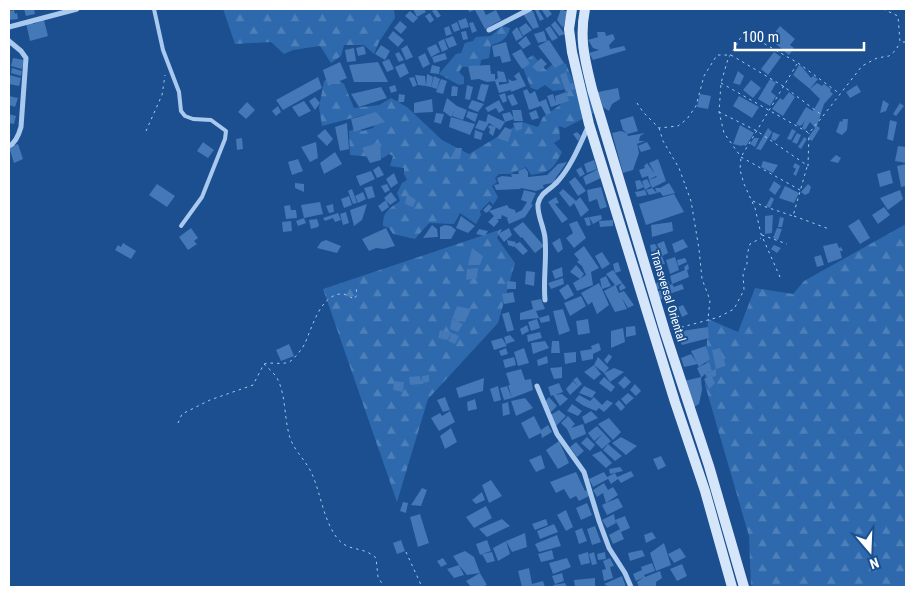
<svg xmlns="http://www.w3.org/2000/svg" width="915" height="596" font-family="'Roboto Condensed',sans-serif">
  <defs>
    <pattern id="forest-firs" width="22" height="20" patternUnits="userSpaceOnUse" patternTransform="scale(1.25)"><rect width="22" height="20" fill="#2e69ad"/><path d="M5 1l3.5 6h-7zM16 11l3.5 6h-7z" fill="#4d80b9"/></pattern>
  </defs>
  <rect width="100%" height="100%" fill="#1b4f8f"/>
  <g fill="url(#forest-firs)">
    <polygon points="223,9 394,9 395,18 379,42 374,54 364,45 344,45 341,56 331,63 320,46 293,50 284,54 271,42 235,44"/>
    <path d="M502,26L510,28C507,39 502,42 491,45L489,58L481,60L480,66L462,67L459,72L464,77V84L459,85L439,74L456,54L461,53L465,43L473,41L476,37L491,36Z"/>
    <path d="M533,55L546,70L557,60L566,64L574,83L592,93L594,113L565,128L559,126L560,139L554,143L562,152C553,170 550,172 531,175L526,167L510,174H499L495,178L497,182L492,186L498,197L493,205L490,201L480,211L481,215L476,224L460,213L454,224L429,223L415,239L393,234L389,228L383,226C383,211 388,210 400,201L397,193L402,183L407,180L404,174V168L390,166L393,156L389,154L383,158L350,155L349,131L358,128L362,131L373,128L376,121L364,115L322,126L319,108L324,81L333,76L344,84L354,108L379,105L391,98L407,107L442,140L469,154L522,122L538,127L543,117L560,105L568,89L553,91L545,85L537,90L531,88L521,63Z"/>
    <polygon points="906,224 906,587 751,587 749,536 705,385 708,319 738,332 755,288 793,294 804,281"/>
    <polygon points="502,229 497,238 515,263 498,323 428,399 397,502 323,289"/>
  </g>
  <g fill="#4478b7">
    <polygon points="24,9 34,9 35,14 26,16"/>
    <polygon points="413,9 424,9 426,12 417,17"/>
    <polygon points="436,9 441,16 437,18 432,11"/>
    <polygon points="468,9 474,9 475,10 483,9 486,15 496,10 501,20 485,29 475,10 469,12"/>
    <polygon points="538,9 544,19 540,21 535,10"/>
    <polygon points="541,9 548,9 552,14 547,18"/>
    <polygon points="561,9 568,12 563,28 557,20"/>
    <polygon points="14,10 15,14 17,13 18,19 9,20 9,11"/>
    <polygon points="410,11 418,18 413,23 405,16"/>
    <polygon points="533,11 539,27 533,29 523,14"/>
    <polygon points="430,13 434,20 430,23 425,16"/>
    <polygon points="466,18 469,27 461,29 458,21"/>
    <polygon points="44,20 48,36 30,41 26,23 33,21 33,24"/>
    <polygon points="400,21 407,27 401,34 394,28"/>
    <polygon points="555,21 565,34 559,36 551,25"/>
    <polygon points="457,22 460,30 454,32 451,25"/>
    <polygon points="473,22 477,31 472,33 469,23"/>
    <polygon points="526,23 532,30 523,36 519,28"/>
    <polygon points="449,26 452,34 446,36 444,28"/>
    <polygon points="550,26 558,38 552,41 545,29"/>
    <polygon points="780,26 795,39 790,45 794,48 789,55 770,39"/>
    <polygon points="517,27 523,37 516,41 512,32"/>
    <polygon points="393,31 404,40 398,47 388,38"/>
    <polygon points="466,31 468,39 463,40 461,32"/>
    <polygon points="544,31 547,41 538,43 534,34"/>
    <polygon points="597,32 605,32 606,36 613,34 615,39 609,45 610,49 624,46 626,50 593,60 589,53 599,50 593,48 588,40 598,37"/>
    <polygon points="453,36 457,45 449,48 445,39"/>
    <polygon points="526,36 531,44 523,49 518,43"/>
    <polygon points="444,39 448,49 442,52 438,42"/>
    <polygon points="549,40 564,63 555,68 538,46"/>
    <polygon points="506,42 511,61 502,63 500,56 494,57 492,46"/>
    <polygon points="436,44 440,52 431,57 427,48"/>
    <polygon points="381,45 390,51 385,60 375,54"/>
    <polygon points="407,45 413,57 406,60 401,49"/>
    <polygon points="364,46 366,54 358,56 356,48"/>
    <polygon points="354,48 356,61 347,62 345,50"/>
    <polygon points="521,49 530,64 522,69 512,54"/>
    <polygon points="399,52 404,60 399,62 395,54"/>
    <polygon points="774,52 781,57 768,75 761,69"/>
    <polygon points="425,53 430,64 423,68 418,57"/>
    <polygon points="445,53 447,59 434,63 432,57"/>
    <polygon points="13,58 24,60 22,69 11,66"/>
    <polygon points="541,58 547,64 538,72 532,67"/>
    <polygon points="389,59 394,69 387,72 382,62"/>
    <polygon points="340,62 347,78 328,86 323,70"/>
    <polygon points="378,62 388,82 354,82 349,65"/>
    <polygon points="404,63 409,73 400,78 395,67"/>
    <polygon points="432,65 440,67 439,74 430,73"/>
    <polygon points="490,65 491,74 495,74 495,80 498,78 497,71 504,72 507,82 499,82 499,85 509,83 508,79 512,81 517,80 514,76 519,72 526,86 511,92 511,90 499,93 495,81 487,82 479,79 471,80 468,66"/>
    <polygon points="799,65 802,67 811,78 813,76 818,79 810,89 793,75"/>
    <polygon points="12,68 22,71 21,76 11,73"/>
    <polygon points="738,71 744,76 740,85 733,83"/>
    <polygon points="566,72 570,84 573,83 575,89 566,92 560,75"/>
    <polygon points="427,74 433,77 431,87 426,86"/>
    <polygon points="9,75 21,78 19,86 9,84"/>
    <polygon points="415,75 425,76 426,86 418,85"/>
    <polygon points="434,76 440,79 437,89 431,87"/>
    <polygon points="318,77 322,88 283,110 276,100"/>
    <polygon points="414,77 417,85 413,87 409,78"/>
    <polygon points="441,79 447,81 443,94 436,92"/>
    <polygon points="770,79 776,83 771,92 776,96 770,106 758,99"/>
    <polygon points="751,80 761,88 753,98 743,90"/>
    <polygon points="817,83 822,86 824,84 831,89 830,91 833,94 824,104 817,126 820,128 812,141 808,138 815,128 810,122 805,130 802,128 805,120 802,125 799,126 796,124 806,107 813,111 820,99 810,89"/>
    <polygon points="481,84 489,85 484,102 477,99"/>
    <polygon points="395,85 397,91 391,93 389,87"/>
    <polygon points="467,85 473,87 470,100 465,99"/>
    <polygon points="857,85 861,92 850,98 846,92"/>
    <polygon points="452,86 458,87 457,96 451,96"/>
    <polygon points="381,87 387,98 359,107 351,94"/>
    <polygon points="618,88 620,99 612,104 609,111 603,107 598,92"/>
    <polygon points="527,89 530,94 535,91 539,102 546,99 551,113 546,115 541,106 529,110 523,91"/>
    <polygon points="566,92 569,101 551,107 547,96 553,94 556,103 555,96"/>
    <polygon points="789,92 795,97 783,116 772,109 780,98 783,100"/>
    <polygon points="505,93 507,101 503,103 499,95"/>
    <polygon points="399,94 405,95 404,102 398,102"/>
    <polygon points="513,94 518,104 512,106 507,96"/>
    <polygon points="700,94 711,96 708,109 697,107"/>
    <polygon points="9,96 18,98 15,107 9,105"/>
    <polygon points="739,96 759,107 752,118 733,106"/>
    <polygon points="315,97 320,103 315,110 309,101"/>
    <polygon points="447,98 457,106 467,110 463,120 452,116 455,110 451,117 443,111"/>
    <polygon points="432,99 433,112 414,113 414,103"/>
    <polygon points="472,100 484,104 478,112 468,108"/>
    <polygon points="499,100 504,110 499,113 496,108 488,112 485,108"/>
    <polygon points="883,100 889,104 886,111 880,113"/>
    <polygon points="304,101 311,111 299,117 292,107"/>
    <polygon points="247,102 255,110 246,119 238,112"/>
    <polygon points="900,103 904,106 896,116 893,114"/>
    <polygon points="278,106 281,112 276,116 272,111"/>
    <polygon points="512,110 521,110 523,121 514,121"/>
    <polygon points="536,110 539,118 532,120 529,113"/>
    <polygon points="468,111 478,114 475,122 466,117"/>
    <polygon points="376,112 385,122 354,132 351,119"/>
    <polygon points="510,112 514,119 505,122 502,114"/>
    <polygon points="436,113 444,114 441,124 434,122"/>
    <polygon points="9,114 16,116 14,124 9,123"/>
    <polygon points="488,114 505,122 500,130 489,123 484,131 475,128 479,120 486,122"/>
    <polygon points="633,116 638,131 628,134 623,130 620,120"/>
    <polygon points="451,117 475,124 470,135 449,127"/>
    <polygon points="843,119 848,119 847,130 842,135 836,132 840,121 842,122"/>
    <polygon points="890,120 897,122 893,141 887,139"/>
    <polygon points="522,122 522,129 516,131 513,123"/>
    <polygon points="347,123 349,149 340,151 335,127"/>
    <polygon points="490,125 496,127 493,136 489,133 490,129 488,127"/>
    <polygon points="740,125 754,133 746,146 743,145 742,146 733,144"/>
    <polygon points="505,127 512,130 508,142 497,138"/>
    <polygon points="768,128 772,132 761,150 756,149"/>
    <polygon points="325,129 333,139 327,146 317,136"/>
    <polygon points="792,129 796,131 791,140 787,139"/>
    <polygon points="475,130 483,133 481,140 474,138"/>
    <polygon points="621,131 627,133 628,136 645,133 640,136 639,141 645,141 637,144 637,143 639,153 633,170 623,173 612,133"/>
    <polygon points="577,132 581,136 578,141 573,134"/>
    <polygon points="773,132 780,135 775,141 771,139"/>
    <polygon points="797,133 801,135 797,144 792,142"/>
    <polygon points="804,137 807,139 801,149 798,147"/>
    <polygon points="242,138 243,149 237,150 236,139"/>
    <polygon points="754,138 759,138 755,147 750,144"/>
    <polygon points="203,142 214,150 208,158 197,151"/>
    <polygon points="316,142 318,158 310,162 301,147"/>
    <polygon points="380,142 381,160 370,163 362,148"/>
    <polygon points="647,142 651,149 641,152 638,146"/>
    <polygon points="18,144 23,159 14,163 9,147"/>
    <polygon points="898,146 906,147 906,163 895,161"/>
    <polygon points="456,148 462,148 460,159 450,159"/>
    <polygon points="335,152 342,164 324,174 320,163"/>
    <polygon points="836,155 841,158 838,163 830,161"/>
    <polygon points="298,159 303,171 292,175 288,162"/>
    <polygon points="658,159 666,181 652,188 649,180 657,177 656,176 649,180 648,176 642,178 639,170 645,168 644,166 647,163 655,174 649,163"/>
    <polygon points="594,160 597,169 587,173 584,164"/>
    <polygon points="763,161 778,165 773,173 761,167"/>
    <polygon points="567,162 555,179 556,182 543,185 544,188 536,191 521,188 520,189 496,190 494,185 499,184 497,178 502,176 512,177 511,174 519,174 518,171 525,168 528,172 528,177 547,175 558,164"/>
    <polygon points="795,163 800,166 796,176 793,174 796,169 793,167"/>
    <polygon points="906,164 906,186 901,187 897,166"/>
    <polygon points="379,166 384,175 377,178 373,170"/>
    <polygon points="581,167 585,174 580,177 576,170"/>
    <polygon points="598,169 601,178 586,185 583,177"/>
    <polygon points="890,170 893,183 880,187 877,174"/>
    <polygon points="371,171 375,179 360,186 356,176"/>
    <polygon points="394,173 398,183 391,188 386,179"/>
    <polygon points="575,177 586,191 578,196 569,182"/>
    <polygon points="647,179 651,186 645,190 644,187 637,190 635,181 640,180 644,187 642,181"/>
    <polygon points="774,181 781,186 775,195 769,190"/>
    <polygon points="295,183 304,184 304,192 295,188"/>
    <polygon points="669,183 675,193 663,196 660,192 657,193 655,188 660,188"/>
    <polygon points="157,184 175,196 167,207 149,195"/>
    <polygon points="387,184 390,190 385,193 381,186"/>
    <polygon points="808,184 811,187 809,193 805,195 801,192"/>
    <polygon points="372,186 375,197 368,199 364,188"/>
    <polygon points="785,186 799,193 794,203 779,198"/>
    <polygon points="601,187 607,207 600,209 597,199 589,202 587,190"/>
    <polygon points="652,188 657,193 649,195 646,190"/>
    <polygon points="352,189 357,203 353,204 348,191"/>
    <polygon points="563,189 576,201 580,197 589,210 581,217 574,203 570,207 559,193"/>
    <polygon points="524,190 536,193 531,204 533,205 525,217 509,224 507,219 508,218 502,215 501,219 497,219 499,221 494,227 488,222 494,216 489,211 486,213 483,210 489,204 492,207 489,211 507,205 509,208 515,210 516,213 522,210 527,202 521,200"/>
    <polygon points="645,190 647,195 637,197 635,192"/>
    <polygon points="900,190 903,199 888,210 880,198"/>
    <polygon points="363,192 366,199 358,203 355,196"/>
    <polygon points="391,192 397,200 390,205 384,198"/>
    <polygon points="407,194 416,200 413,207 405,204"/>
    <polygon points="674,194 684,212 646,225 639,204"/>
    <polygon points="349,196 352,205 344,208 341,199"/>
    <polygon points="556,197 559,203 555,204 568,219 562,223 548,202"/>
    <polygon points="771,197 774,199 770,208 766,206"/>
    <polygon points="386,200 389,207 382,212 378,206"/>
    <polygon points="320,202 323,214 304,218 301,205"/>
    <polygon points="333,204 334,212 329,213 326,206"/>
    <polygon points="367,204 362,220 354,226 350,210"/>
    <polygon points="290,205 291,210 296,210 297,218 286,219 284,206"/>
    <polygon points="884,207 890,215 878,224 872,215"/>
    <polygon points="346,212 349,223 343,225 340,214"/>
    <polygon points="338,213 341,220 335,222 333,218 325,221 323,218"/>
    <polygon points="601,215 602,219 593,224 589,217 591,225 587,226 584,218"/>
    <polygon points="773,215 772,233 765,234 765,216"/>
    <polygon points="461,216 475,226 468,233 456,228"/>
    <polygon points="780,217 784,218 782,227 778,227"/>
    <polygon points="304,218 306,223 298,226 296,221"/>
    <polygon points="317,219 319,225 318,227 311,229 309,220"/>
    <polygon points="859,219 870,238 860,244 848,226"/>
    <polygon points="613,220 613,226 600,227 599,221"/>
    <polygon points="291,221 292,231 283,232 282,222"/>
    <polygon points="577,221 586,238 574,248 566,238 573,233 569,224"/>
    <polygon points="523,222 544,246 535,253 522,237 521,238 513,229"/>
    <polygon points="672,222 673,231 652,237 651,225"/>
    <polygon points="432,225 437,229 438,237 423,238"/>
    <polygon points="445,225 451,226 456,230 451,239 440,239 440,227"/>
    <polygon points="191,228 198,238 194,241 197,244 188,250 179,237"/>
    <polygon points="386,228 395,246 384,249 376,248 369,251 362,239"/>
    <polygon points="509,228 512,235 504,242 498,234"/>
    <polygon points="777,228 782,229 778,240 773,238"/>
    <polygon points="479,229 488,231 485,236 476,234"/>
    <polygon points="560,238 563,249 558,253 552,243"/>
    <polygon points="683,239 688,247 675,253 672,244"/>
    <polygon points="326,240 341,246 337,253 317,248 321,242"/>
    <polygon points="507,240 516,242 515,244 520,242 528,251 523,255 514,246 514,247 508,245"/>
    <polygon points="664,241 668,253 662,256 657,244"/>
    <polygon points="123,243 136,251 131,259 115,250 118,245 121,247"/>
    <polygon points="837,243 839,248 841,247 843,251 840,251 842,258 828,263 823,246"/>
    <polygon points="655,244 659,251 652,255 650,245"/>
    <polygon points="774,245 781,248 777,253 771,249"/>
    <polygon points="584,246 599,268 591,272 593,285 577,291 573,283 586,275 582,266 577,262 579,260 574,254"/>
    <polygon points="472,248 483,256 480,265 468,265"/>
    <polygon points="602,252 610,264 602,269 595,256"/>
    <polygon points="821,255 824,265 817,267 814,257"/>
    <polygon points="662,256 665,264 660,265 663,271 657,273 655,266 658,265 655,257"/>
    <polygon points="675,257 679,270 670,274 666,260"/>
    <polygon points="685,258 687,262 678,266 677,260"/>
    <polygon points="618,262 621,271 615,273 626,288 620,291 619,287 622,283 616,286 619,293 624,291 634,305 628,308 622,298 627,309 615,312 604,291 615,285 606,274 613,270 615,273 613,264"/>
    <polygon points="688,264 689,269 687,270 689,277 672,284 670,276 685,270 684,267"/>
    <polygon points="576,265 584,274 580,279 570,272"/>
    <polygon points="562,267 563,276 555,279 552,271"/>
    <polygon points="478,268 477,278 466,280 467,269"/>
    <polygon points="526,271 535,272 534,286 525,284"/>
    <polygon points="606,276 611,286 602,289 609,305 597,314 592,302 588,305 581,293 599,283 602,289 600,279"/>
    <polygon points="563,278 564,284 551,289 548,283"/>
    <polygon points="667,279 670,285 655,290 652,285"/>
    <polygon points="507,281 516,282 516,289 507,289"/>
    <polygon points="568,284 574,295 565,300 559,290"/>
    <polygon points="672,284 674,287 682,284 684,289 666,295 667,297 659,300 656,292 665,289 665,288"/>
    <polygon points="513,292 515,302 504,304 502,294"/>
    <polygon points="581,296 586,306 570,316 564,303"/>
    <polygon points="541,299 545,309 536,311 539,318 520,320 520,313 533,309 531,301"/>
    <polygon points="683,305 688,314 682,317 678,307"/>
    <polygon points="457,306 471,309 465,322 452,319"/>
    <polygon points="563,309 570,331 559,335 553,311"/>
    <polygon points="509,312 514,330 507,332 502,314"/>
    <polygon points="549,315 550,321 541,323 539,318"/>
    <polygon points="452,319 463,324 458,332 450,329"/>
    <polygon points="537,319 540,328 531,331 528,322"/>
    <polygon points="588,319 590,333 578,335 576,321"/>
    <polygon points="527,325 529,331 522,335 520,329"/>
    <polygon points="635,326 636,335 626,337 626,327"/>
    <polygon points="708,327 709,338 682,345 675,332"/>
    <polygon points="623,328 625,342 611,348 611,331"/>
    <polygon points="440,330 452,333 459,336 455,344 448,341 452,333 447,340 438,338"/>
    <polygon points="540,332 542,338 528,342 527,335"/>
    <polygon points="510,335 515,341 506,344 504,337"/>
    <polygon points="502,338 507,346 494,350 491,341"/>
    <polygon points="545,341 549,348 533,354 531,343"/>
    <polygon points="552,341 559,341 560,353 551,353"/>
    <polygon points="599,343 601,350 593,354 593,359 582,361 580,351 592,349 591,346"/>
    <polygon points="289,344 294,356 281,361 276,350"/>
    <polygon points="706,346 710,359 699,367 691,351"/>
    <polygon points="506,348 508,354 501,356 499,351"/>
    <polygon points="524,348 529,363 518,366 514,352"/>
    <polygon points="720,348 726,366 716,369 712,350"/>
    <polygon points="576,352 576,362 565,364 564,353"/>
    <polygon points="609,354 612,357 607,364 604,360"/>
    <polygon points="691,354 698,364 684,367 681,358"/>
    <polygon points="547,356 548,363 538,366 537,360"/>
    <polygon points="514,357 516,365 505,368 503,360"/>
    <polygon points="598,357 609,368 604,373 614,368 624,372 610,382 604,373 594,365"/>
    <polygon points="709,362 711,368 707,373 716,369 716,376 712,377 715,383 709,389 704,379 708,377 705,374 701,378 702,390 699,404 692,408 684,381 701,377 697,368"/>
    <polygon points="594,365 601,374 594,380 584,372"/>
    <polygon points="562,367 562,378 554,379 550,368"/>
    <polygon points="521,369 525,380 531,379 533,390 512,398 504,400 500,388 507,386 512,398 508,385 510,385 506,373"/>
    <polygon points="429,375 429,382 422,383 422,376"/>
    <polygon points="420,376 421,384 410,385 409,377"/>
    <polygon points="625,376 631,382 624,389 618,383"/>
    <polygon points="577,377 582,384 570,395 566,389 573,381 578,386 573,380"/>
    <polygon points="604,377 615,387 611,392 599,383"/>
    <polygon points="484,378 483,391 459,398 456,388"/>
    <polygon points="394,381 404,382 403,392 393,390"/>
    <polygon points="559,383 563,392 555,395 562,394 568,399 560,406 553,395 551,396 548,387"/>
    <polygon points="635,384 641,391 636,396 630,390"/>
    <polygon points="498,386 501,400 494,402 490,389"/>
    <polygon points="584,386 596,392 592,398 579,393"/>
    <polygon points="628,393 634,398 626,405 621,399"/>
    <polygon points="579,395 590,401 594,397 602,405 607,400 613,403 604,412 599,408 596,411 584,406 575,400"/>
    <polygon points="445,397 450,410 443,412 437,400"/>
    <polygon points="549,397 557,406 551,412 545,402"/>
    <polygon points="525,398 533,408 516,416 511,401"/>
    <polygon points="475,399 477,409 468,411 467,402"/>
    <polygon points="619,400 625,407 621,411 615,404"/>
    <polygon points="508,402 510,414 503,416 502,404"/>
    <polygon points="572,404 582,411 578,416 567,411"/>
    <polygon points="559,410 566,416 556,426 549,416"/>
    <polygon points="450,411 455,422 439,431 431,418 440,413 442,416"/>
    <polygon points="591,411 598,418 585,424 582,417"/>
    <polygon points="534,416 541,430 548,425 552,432 542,438 541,433 529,439 521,423"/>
    <polygon points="568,416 575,424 571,428 583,424 586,434 572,440 567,429 561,423"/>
    <polygon points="609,418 621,432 613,440 598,424"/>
    <polygon points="597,426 611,441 602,449 595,442 603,434 594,441 588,433"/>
    <polygon points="451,428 457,442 445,449 440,436"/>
    <polygon points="587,437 595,445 590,451 581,443"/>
    <polygon points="621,437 637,446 626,455 612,443"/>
    <polygon points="559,441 569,463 558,469 546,450"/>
    <polygon points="576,442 584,451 577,457 570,447"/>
    <polygon points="608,444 622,456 615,461 603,450"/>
    <polygon points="601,451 612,463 606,468 592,455"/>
    <polygon points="541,455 545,468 536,472 529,460"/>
    <polygon points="661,456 666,466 658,470 653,459"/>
    <polygon points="620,467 623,471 610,474 609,469"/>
    <polygon points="631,471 634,476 621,483 618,479 611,484 607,477 608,479 593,487 589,479 604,472 607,477 615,473 617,477"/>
    <polygon points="576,472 585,491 587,490 589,496 579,501 576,496 570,499 564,489 556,493 550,482"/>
    <polygon points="491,480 502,496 489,503 482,485"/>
    <polygon points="604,483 608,490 613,487 618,495 606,503 618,498 623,507 607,515 602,505 606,503 603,493 597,497 593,490"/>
    <polygon points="422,488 427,490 421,506 411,505"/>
    <polygon points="482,492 485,500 476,504 472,500"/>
    <polygon points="403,502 408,503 406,513 400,511"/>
    <polygon points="587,503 592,515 581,520 576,508"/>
    <polygon points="486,506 492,518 474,528 466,517"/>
    <polygon points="566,510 573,527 566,531 557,515"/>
    <polygon points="420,514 429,543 418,547 410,517"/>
    <polygon points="614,514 615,520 625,516 630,528 621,532 624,539 613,544 609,535 620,529 615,520 616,523 607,528 602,520"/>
    <polygon points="502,519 510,526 487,537 479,529"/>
    <polygon points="546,519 548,525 535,530 532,524"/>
    <polygon points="554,524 558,532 540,539 537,531"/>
    <polygon points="595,526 601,542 592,545 587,529"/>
    <polygon points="582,528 587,541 579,544 575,531"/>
    <polygon points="652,532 656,538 646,543 644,535"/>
    <polygon points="525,533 527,547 512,552 506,541"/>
    <polygon points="557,535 561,546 539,552 535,544"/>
    <polygon points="401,540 405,551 397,554 393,543"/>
    <polygon points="487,540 491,551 482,554 492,552 495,561 487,563 482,554 480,555 476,544"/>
    <polygon points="506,541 510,554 498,561 493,548"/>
    <polygon points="664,543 671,565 656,571 650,553"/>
    <polygon points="680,548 686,557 674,563 668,554"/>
    <polygon points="552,550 554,559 541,562 538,554"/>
    <polygon points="642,550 645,556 630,561 628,553"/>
    <polygon points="465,551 474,557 480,573 467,575 459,565 464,575 454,578 447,569 459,565 453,556"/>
    <polygon points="588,552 590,563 581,565 578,555"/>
    <polygon points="594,552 597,564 592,565 589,554"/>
    <polygon points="605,552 606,559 598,560 597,554"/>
    <polygon points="443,558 447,564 441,567 437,561"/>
    <polygon points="567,558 571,567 553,574 549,563"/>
    <polygon points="610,558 614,566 610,567 613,578 604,581 602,570 606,569 603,561"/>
    <polygon points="652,563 655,571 644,575 645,577 660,571 662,578 656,582 656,587 639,587 637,582 644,577 636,581 633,574 642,570 641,567"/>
    <polygon points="682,564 687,576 677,581 670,569"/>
    <polygon points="529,568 532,584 543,581 545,587 522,587 518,571"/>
    <polygon points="480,573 487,585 482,587 471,587 466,581"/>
    <polygon points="562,573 564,581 555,584 552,576"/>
    <polygon points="622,576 626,587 609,587 604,584"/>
    <polygon points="595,578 595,586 575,587 574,580"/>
    <polygon points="565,583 567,587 554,587 553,585"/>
  </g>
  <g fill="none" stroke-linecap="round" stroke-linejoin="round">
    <g stroke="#a9c9ee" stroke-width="1" stroke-dasharray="2.5 4" stroke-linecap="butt">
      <polyline points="883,9 898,16 900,42 906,42"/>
      <polyline points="721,83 809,133 823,116"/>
      <polyline points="637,103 643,112 659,128 678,126 687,119 696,106 704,76 717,55 731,55 783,86 823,116 862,66 877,58 889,56 896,50 900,42"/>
      <polyline points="719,112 757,131 808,166 809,133"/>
      <polyline points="659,128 663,141 679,168 691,201 699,249 702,279 710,300 708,319"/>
      <polyline points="146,131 162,95 165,75"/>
      <polyline points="800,190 741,157 724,133 719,112 721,83 728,59 744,32 798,63 840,94"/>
      <polyline points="753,201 763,206 793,216 807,167"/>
      <polyline points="794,216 829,229"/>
      <polyline points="762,235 787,244"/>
      <polyline points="780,277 761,234 755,208 744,184 740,170 741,157 797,64"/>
      <polyline points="675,329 719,317 734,309 744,290 743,273 747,264 747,255 750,244 761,238"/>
      <path d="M264,364C268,368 274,373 277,378C286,395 284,416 289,434C292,449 306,460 312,474C321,494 323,519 337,538C349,553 362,545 376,558L378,577L384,587"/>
      <path d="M178,423L182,414L210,400L253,385L264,364C273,361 286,367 293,359C297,355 303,348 305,343C312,328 320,296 340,294C345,293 350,297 354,299L357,295L356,287"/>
      <polyline points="406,552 422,587"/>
    </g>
    <polyline stroke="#a9c9ee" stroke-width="4" points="154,9 163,50 179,92 181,111 185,116 193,119 211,120 226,131 225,139 202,197 181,226"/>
    <g stroke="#a9c9ee" stroke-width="5">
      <polyline points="9,27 77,9"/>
      <polyline points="489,30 530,9"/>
      <path d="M9,41L21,51L26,58L21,127C19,134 16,143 9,146"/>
      <path d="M545,300C543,279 547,259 545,238C544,227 537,215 538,204C540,192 552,189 558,181C571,167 580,144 588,127"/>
      <polyline points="537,386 557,434 584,472 599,521 609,548 625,573 631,587"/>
    </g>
    <g stroke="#d6e6fa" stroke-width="10">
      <polyline points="572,9 569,29 572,52 589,124 675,402 705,491 732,587"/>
      <path d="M585,9C579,39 585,60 592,89L665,332L709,466L744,587"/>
    </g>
  </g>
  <g text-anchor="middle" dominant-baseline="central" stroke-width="4" stroke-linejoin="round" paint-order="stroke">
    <g font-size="12" fill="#fff" stroke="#1b4f8f">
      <text transform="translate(668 296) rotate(73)">Transversal Oriental</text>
    </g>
  </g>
  <rect width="915" height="596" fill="none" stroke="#ffffff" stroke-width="20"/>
  <g transform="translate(870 551) rotate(161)" stroke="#1b4f8f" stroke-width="4" paint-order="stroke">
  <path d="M0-4L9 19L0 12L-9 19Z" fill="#ffffff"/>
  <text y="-8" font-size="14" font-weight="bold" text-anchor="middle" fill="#ffffff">N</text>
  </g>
  <path d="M735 42v8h129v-8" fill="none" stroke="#ffffff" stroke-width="2.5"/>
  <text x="742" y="42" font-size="15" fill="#ffffff" stroke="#1b4f8f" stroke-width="4" paint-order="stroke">100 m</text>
</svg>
